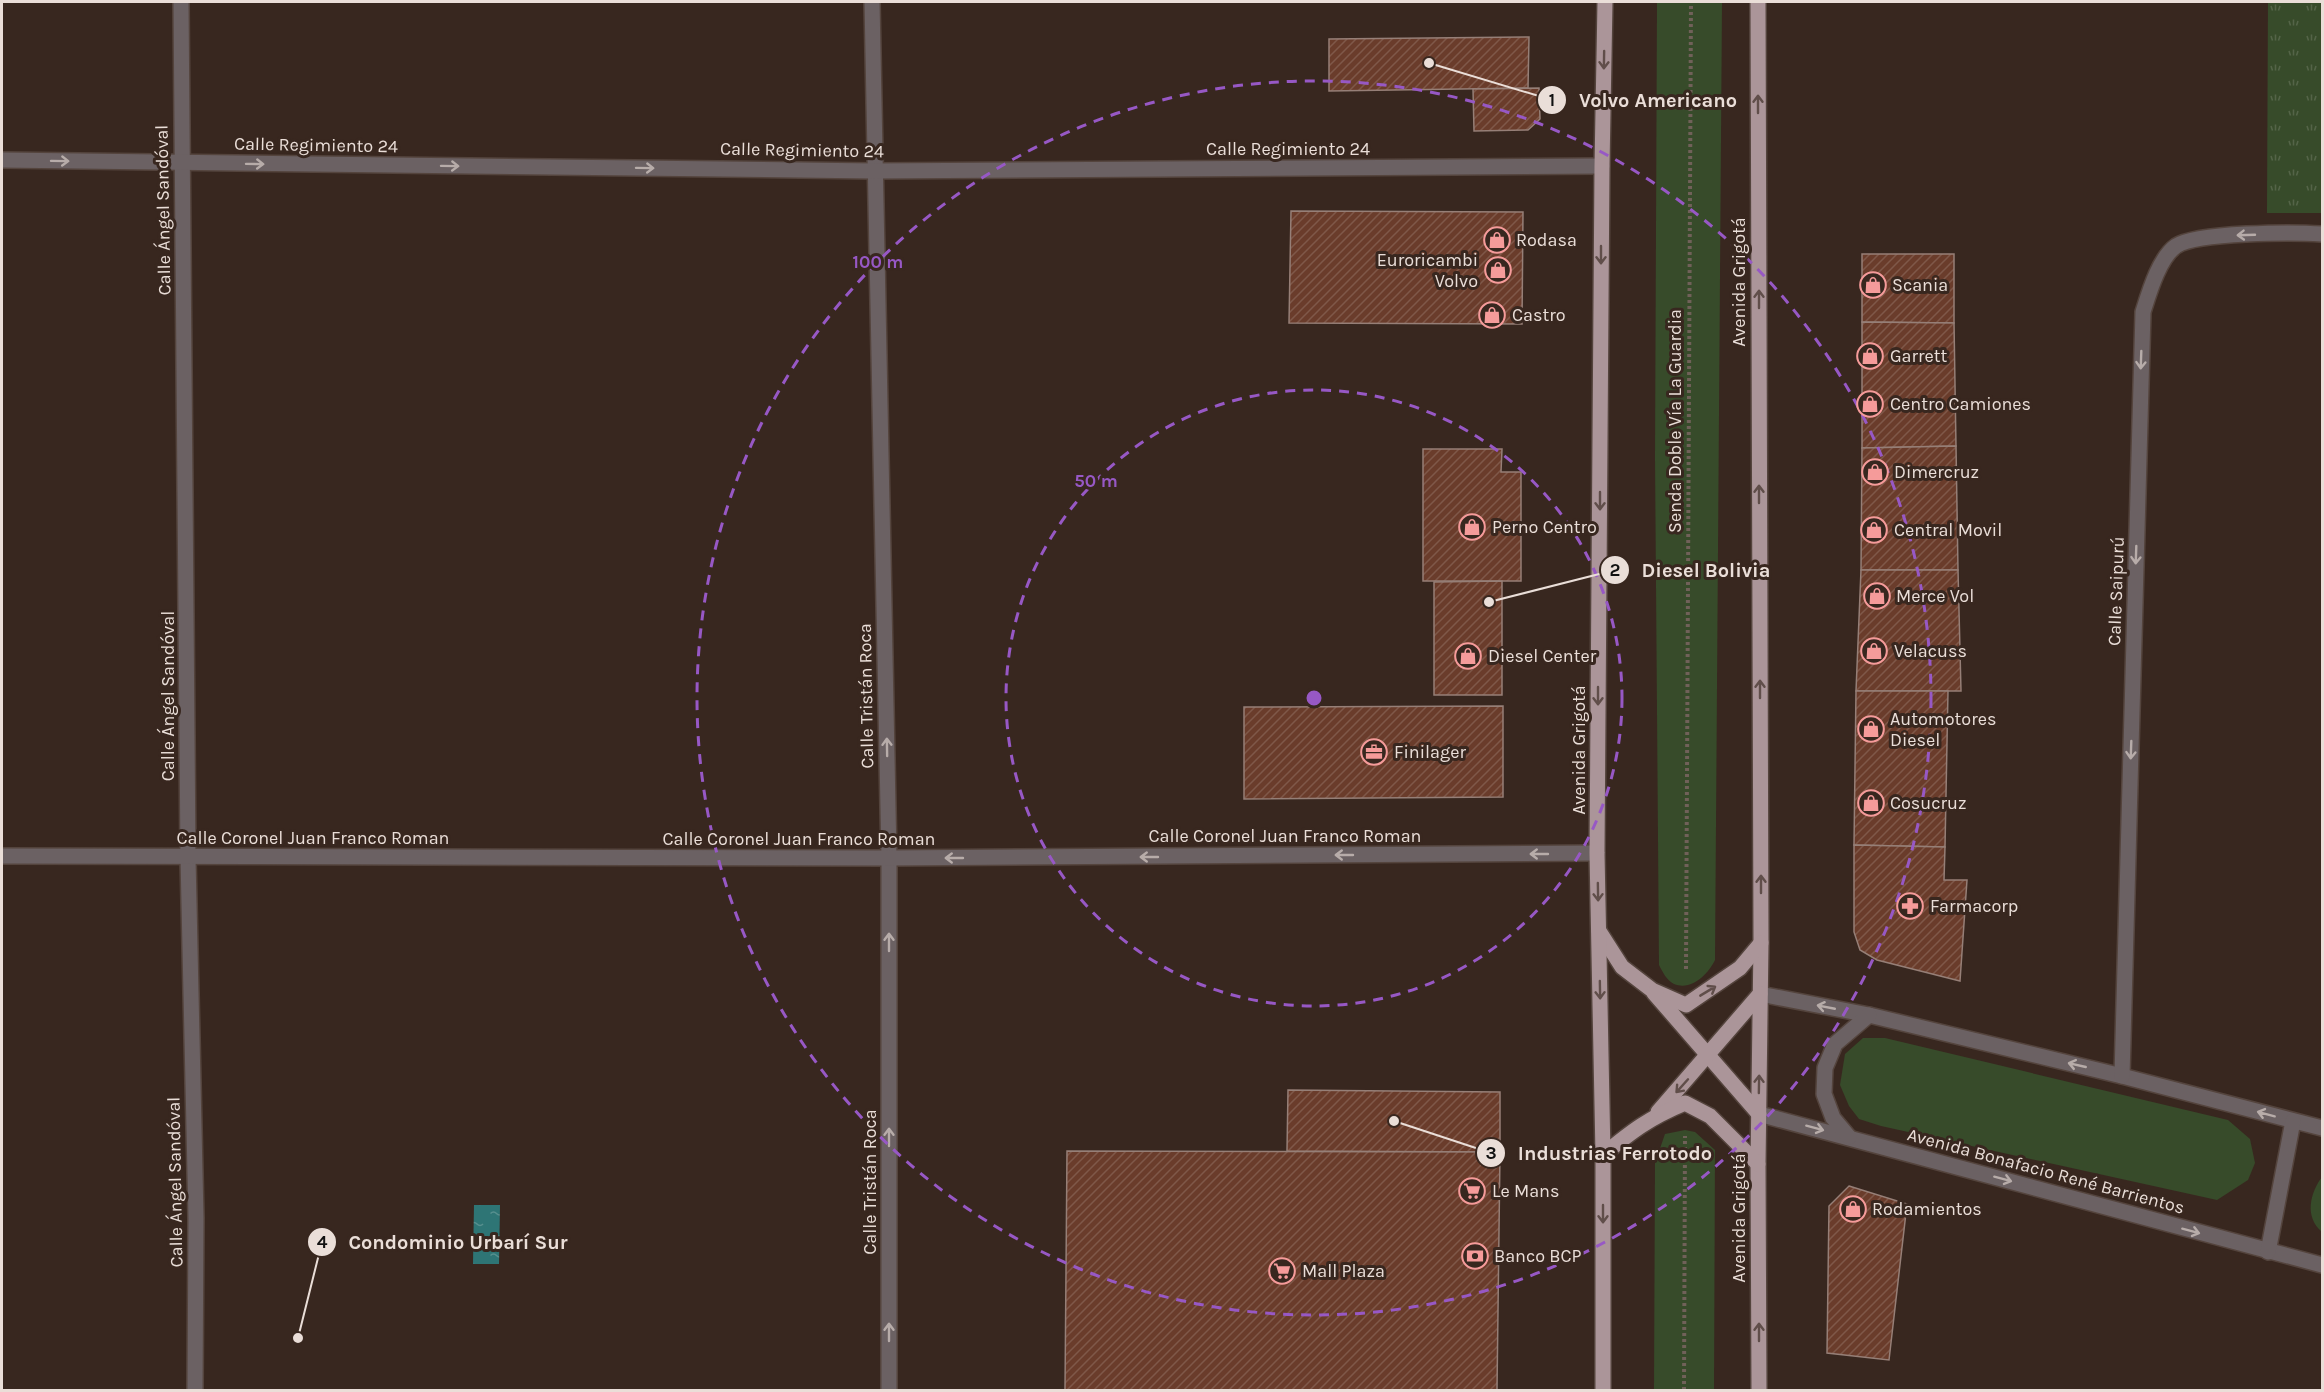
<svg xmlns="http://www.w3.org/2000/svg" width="2324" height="1392" font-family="Karla,sans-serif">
  <defs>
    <pattern id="park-tufts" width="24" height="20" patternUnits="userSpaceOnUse" patternTransform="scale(1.5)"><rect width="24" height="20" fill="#374b2a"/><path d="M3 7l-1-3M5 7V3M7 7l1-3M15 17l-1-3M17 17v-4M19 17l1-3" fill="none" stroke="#546448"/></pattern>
    <pattern id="water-ripples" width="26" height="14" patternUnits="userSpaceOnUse" patternTransform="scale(1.5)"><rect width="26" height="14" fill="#2e7575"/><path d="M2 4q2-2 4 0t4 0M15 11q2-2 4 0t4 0" fill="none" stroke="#578f8e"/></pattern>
    <pattern id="building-hatch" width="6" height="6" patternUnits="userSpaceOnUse" patternTransform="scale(1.5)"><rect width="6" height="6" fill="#6a3c2b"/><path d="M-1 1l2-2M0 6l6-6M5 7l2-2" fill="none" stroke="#7f5849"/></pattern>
  </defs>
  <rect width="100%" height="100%" fill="#38271f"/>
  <g fill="#374b2a">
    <path d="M1657,2H1722L1715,960C1708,974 1692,991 1674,984C1667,981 1662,971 1659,965L1655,457Z"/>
    <polygon points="1863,1038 1885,1038 2228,1120 2250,1139 2255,1163 2248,1180 2217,1200 1881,1126 1859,1119 1849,1106 1840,1085 1845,1054"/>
    <polygon points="1685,1130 1695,1132 1715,1150 1714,1390 1654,1390 1655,1163 1665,1134"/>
    <path d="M2322,1177V1232C2304,1217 2310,1193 2322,1177Z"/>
  </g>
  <polygon fill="url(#park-tufts)" points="2268,2 2322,2 2322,213 2267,213"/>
  <polygon fill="url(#water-ripples)" points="474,1205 500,1205 499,1264 473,1264"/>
  <g fill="url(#building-hatch)" stroke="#967f77" stroke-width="1.5">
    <polygon points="1529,37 1528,88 1329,91 1329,39"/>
    <polygon points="1539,88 1540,119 1528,130 1474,131 1473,89"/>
    <polygon points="1291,211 1523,212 1522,324 1289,323"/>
    <polygon points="1862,254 1954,254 1954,323 1862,322"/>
    <polygon points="1862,322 1954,323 1956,446 1862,448"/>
    <polygon points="1956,446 1958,570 1861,570 1862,448"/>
    <polygon points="1423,449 1502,449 1501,472 1521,472 1521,581 1423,581"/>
    <polygon points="1861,570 1958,570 1961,691 1856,691"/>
    <polygon points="1502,581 1502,695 1434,695 1434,582"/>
    <polygon points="1856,691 1948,691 1945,847 1854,845"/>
    <polygon points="1503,706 1503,797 1244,799 1244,707"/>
    <polygon points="1854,845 1945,847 1944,880 1967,880 1960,981 1877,960 1860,950 1854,932"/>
    <polygon points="1288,1090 1500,1092 1500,1152 1287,1151"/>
    <polygon points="1067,1151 1500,1152 1497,1390 1065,1390"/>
    <polygon points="1849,1186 1907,1204 1889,1360 1827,1353 1829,1206"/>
  </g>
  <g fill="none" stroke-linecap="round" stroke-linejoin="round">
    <g stroke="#54443d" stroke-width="18">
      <g id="minor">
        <polyline points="181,2 188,858 196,1218 195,1390"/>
        <polyline points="872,2 889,858 889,1390"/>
        <polyline points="2,160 874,171 1602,166"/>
        <polyline points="2,856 889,858 1597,853"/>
        <polyline points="1760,994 1869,1015 2122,1076 2322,1128"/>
        <path d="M2122,1076L2143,312C2149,293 2159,258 2176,246C2197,232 2294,232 2322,234"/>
        <polyline points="1759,1114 2322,1265"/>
        <polyline points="1849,1137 1833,1118 1824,1094 1825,1068 1835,1044 1869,1015"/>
        <polyline points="2268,1252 2293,1121"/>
      </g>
    </g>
    <g stroke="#54443d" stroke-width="18">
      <g id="major">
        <polyline points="1758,2 1761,943 1758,1164 1759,1390"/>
        <polyline points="1599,931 1622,967 1652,990 1686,1005 1740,968 1761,943"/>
        <polyline points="1654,993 1759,1114"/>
        <polyline points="1658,1112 1760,994"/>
        <path d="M1603,1155C1632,1131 1649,1118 1685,1103L1710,1116L1758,1164"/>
        <polyline points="1603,1390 1603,1155 1597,853 1602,166 1605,2"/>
      </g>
    </g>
    <g stroke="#706159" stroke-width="4" stroke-dasharray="3 3" stroke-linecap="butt">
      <polyline points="1686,969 1691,2"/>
      <polyline points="1684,1390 1685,1136"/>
    </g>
    <use href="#minor" stroke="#6b6163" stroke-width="15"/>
    <use href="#major" stroke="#ab9599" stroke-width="15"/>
  </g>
  <defs><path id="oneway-shaft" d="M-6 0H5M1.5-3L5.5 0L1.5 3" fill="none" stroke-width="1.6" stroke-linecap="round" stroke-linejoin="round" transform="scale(1.5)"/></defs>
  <g stroke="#604e4a">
    <use href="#oneway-shaft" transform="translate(1604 60) rotate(91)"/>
    <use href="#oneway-shaft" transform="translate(1758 104) rotate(-90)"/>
    <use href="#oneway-shaft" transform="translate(1601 255) rotate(90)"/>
    <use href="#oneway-shaft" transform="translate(1759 299) rotate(-90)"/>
    <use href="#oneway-shaft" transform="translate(1759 494) rotate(-90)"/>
    <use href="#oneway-shaft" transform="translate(1600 501) rotate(90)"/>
    <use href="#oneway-shaft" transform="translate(1760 689) rotate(-90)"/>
    <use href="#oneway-shaft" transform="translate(1598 696) rotate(90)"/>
    <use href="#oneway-shaft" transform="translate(1761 884) rotate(-90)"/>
    <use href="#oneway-shaft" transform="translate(1598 892) rotate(89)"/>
    <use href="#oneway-shaft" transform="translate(1600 990) rotate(89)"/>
    <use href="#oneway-shaft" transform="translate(1708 991) rotate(-31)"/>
    <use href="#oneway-shaft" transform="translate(1759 1084) rotate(-89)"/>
    <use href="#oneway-shaft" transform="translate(1682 1086) rotate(132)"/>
    <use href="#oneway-shaft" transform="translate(1603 1214) rotate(90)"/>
    <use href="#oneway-shaft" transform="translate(1759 1332) rotate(-90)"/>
  </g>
  <g stroke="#b7aca9">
    <use href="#oneway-shaft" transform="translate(60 161) rotate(1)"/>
    <use href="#oneway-shaft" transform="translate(255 164) rotate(1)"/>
    <use href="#oneway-shaft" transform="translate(450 166) rotate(1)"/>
    <use href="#oneway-shaft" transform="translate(645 168) rotate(1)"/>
    <use href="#oneway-shaft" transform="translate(2246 235) rotate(178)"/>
    <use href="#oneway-shaft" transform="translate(2141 360) rotate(92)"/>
    <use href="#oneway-shaft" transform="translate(2136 555) rotate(92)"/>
    <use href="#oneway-shaft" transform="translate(887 747) rotate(-91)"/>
    <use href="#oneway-shaft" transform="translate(2131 750) rotate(92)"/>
    <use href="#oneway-shaft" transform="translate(1539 854) rotate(180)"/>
    <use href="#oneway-shaft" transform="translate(1344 855) rotate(180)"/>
    <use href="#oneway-shaft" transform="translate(1149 857) rotate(180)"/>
    <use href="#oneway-shaft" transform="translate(954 858) rotate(180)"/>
    <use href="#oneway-shaft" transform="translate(889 942) rotate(-90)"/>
    <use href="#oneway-shaft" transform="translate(1826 1007) rotate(-169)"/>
    <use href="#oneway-shaft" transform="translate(2077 1065) rotate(-167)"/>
    <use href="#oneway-shaft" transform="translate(2266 1114) rotate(-165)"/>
    <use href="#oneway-shaft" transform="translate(1815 1128) rotate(15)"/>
    <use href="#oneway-shaft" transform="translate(889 1137) rotate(-90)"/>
    <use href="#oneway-shaft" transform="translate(2003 1179) rotate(15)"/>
    <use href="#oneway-shaft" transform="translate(2191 1231) rotate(15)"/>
    <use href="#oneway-shaft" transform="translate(889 1332) rotate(-90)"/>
  </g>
  <g fill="none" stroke="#9758c5" stroke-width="3" stroke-dasharray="10 8">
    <circle cx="1314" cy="698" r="308"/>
    <circle cx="1314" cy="698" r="617"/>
  </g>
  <defs>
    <g id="shop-ring" transform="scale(1.35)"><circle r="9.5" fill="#38271f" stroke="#f59b9a" stroke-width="1.5"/><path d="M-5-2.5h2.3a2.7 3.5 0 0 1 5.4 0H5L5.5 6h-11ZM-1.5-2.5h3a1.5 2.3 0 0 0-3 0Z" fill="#f59b9a"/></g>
    <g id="office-ring" transform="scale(1.35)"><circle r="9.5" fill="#38271f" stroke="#f59b9a" stroke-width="1.5"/><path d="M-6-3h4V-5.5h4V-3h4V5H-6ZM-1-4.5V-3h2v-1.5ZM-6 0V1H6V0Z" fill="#f59b9a"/></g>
    <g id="pharmacy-ring" transform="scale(1.35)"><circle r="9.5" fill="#38271f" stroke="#f59b9a" stroke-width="1.5"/><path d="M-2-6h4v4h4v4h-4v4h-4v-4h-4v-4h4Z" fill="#f59b9a"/></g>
    <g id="supermarket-ring" transform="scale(1.35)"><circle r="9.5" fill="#38271f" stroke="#f59b9a" stroke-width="1.5"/><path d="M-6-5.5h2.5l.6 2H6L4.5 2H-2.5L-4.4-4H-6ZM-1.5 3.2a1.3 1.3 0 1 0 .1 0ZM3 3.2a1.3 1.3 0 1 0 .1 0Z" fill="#f59b9a"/></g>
    <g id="bank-ring" transform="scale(1.35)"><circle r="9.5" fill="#38271f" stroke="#f59b9a" stroke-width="1.5"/><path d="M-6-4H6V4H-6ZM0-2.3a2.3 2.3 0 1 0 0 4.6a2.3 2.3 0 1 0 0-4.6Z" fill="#f59b9a"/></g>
  </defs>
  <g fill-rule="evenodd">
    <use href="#shop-ring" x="1497" y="240"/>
    <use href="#shop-ring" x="1498" y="270"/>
    <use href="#shop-ring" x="1873" y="285"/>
    <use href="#shop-ring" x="1492" y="315"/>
    <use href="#shop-ring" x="1870" y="356"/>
    <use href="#shop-ring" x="1870" y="404"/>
    <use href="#shop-ring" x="1875" y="472"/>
    <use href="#shop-ring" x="1472" y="527"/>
    <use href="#shop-ring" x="1874" y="530"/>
    <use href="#shop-ring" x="1877" y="596"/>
    <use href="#shop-ring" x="1874" y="651"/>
    <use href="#shop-ring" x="1468" y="656"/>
    <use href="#shop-ring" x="1871" y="729"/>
    <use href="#office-ring" x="1374" y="752"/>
    <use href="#shop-ring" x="1871" y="803"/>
    <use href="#pharmacy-ring" x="1910" y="906"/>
    <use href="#supermarket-ring" x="1472" y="1191"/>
    <use href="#shop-ring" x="1853" y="1209"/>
    <use href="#bank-ring" x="1475" y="1256"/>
    <use href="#supermarket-ring" x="1282" y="1271"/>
  </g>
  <g text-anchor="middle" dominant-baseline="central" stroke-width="6" stroke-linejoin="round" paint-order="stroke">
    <g font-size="18" fill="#eaded8" stroke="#38271f">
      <text transform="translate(316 145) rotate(1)">Calle Regimiento 24</text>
      <text x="1288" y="149">Calle Regimiento 24</text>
      <text transform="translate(802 150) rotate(1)">Calle Regimiento 24</text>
      <text transform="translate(163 210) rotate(-91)">Calle Ángel Sandóval</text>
      <text transform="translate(1739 282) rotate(-90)">Avenida Grigotá</text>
      <text transform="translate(1675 421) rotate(-90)">Senda Doble Vía La Guardia</text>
      <text transform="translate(2116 591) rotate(-88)">Calle Saipurú</text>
      <text transform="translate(168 696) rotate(-90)">Calle Ángel Sandóval</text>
      <text transform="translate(866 696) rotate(-91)">Calle Tristán Roca</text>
      <text transform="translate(1579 750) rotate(-90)">Avenida Grigotá</text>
      <text x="1285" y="836">Calle Coronel Juan Franco Roman</text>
      <text x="313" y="838">Calle Coronel Juan Franco Roman</text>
      <text x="799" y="839">Calle Coronel Juan Franco Roman</text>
      <text transform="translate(2046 1171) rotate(15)">Avenida Bonafacio René Barrientos</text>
      <text transform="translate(175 1182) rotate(-91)">Calle Ángel Sandóval</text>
      <text transform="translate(870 1182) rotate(-90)">Calle Tristán Roca</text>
      <text transform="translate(1739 1218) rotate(-90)">Avenida Grigotá</text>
    </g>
    <g font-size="18" fill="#eaded8" stroke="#38271f" text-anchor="start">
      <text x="1516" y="240">Rodasa</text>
      <text x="1478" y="260" text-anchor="end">Euroricambi<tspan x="1478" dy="21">Volvo</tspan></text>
      <text x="1892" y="285">Scania</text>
      <text x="1512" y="315">Castro</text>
      <text x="1890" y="356">Garrett</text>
      <text x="1890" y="404">Centro Camiones</text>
      <text x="1894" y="472">Dimercruz</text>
      <text x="1492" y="527">Perno Centro</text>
      <text x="1894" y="530">Central Movil</text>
      <text x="1896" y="596">Merce Vol</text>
      <text x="1894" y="651">Velacuss</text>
      <text x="1488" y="656">Diesel Center</text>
      <text x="1890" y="719">Automotores<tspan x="1890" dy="21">Diesel</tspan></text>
      <text x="1394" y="752">Finilager</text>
      <text x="1890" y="803">Cosucruz</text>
      <text x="1930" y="906">Farmacorp</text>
      <text x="1492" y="1191">Le Mans</text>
      <text x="1872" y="1209">Rodamientos</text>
      <text x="1494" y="1256">Banco BCP</text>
      <text x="1302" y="1271">Mall Plaza</text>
    </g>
  </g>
  <circle cx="1314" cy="698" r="9" fill="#9758c5" stroke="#38271f" stroke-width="3"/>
  <g font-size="18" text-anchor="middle" font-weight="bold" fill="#9758c5" stroke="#38271f" stroke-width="6" stroke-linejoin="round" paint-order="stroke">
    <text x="878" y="268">100 m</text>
    <text x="1096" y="487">50 m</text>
  </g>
  <path fill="none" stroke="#eaded8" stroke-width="2" d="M1429 63L1552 100M1489 602L1615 570M1394 1121L1491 1153M298 1338L322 1242"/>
  <g fill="#eaded8" stroke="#38271f" stroke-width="2">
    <circle cx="1429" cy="63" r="6"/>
    <circle cx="1489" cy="602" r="6"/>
    <circle cx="1394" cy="1121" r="6"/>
    <circle cx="298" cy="1338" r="6"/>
    <circle cx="1552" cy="100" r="15"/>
    <circle cx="1615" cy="570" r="15"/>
    <circle cx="1491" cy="1153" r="15"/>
    <circle cx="322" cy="1242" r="15"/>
  </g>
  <g font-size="18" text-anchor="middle" font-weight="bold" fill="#111">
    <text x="1552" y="106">1</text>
    <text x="1615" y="576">2</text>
    <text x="1491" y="1159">3</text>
    <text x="322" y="1248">4</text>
  </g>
  <g font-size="20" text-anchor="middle" font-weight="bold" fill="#eaded8" stroke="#38271f" stroke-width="6" stroke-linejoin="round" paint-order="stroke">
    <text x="1658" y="107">Volvo Americano</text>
    <text x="1706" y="577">Diesel Bolivia</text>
    <text x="1615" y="1160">Industrias Ferrotodo</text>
    <text x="458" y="1249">Condominio Urbarí Sur</text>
  </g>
  <rect width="2324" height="1392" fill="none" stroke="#eaded8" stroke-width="6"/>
</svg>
